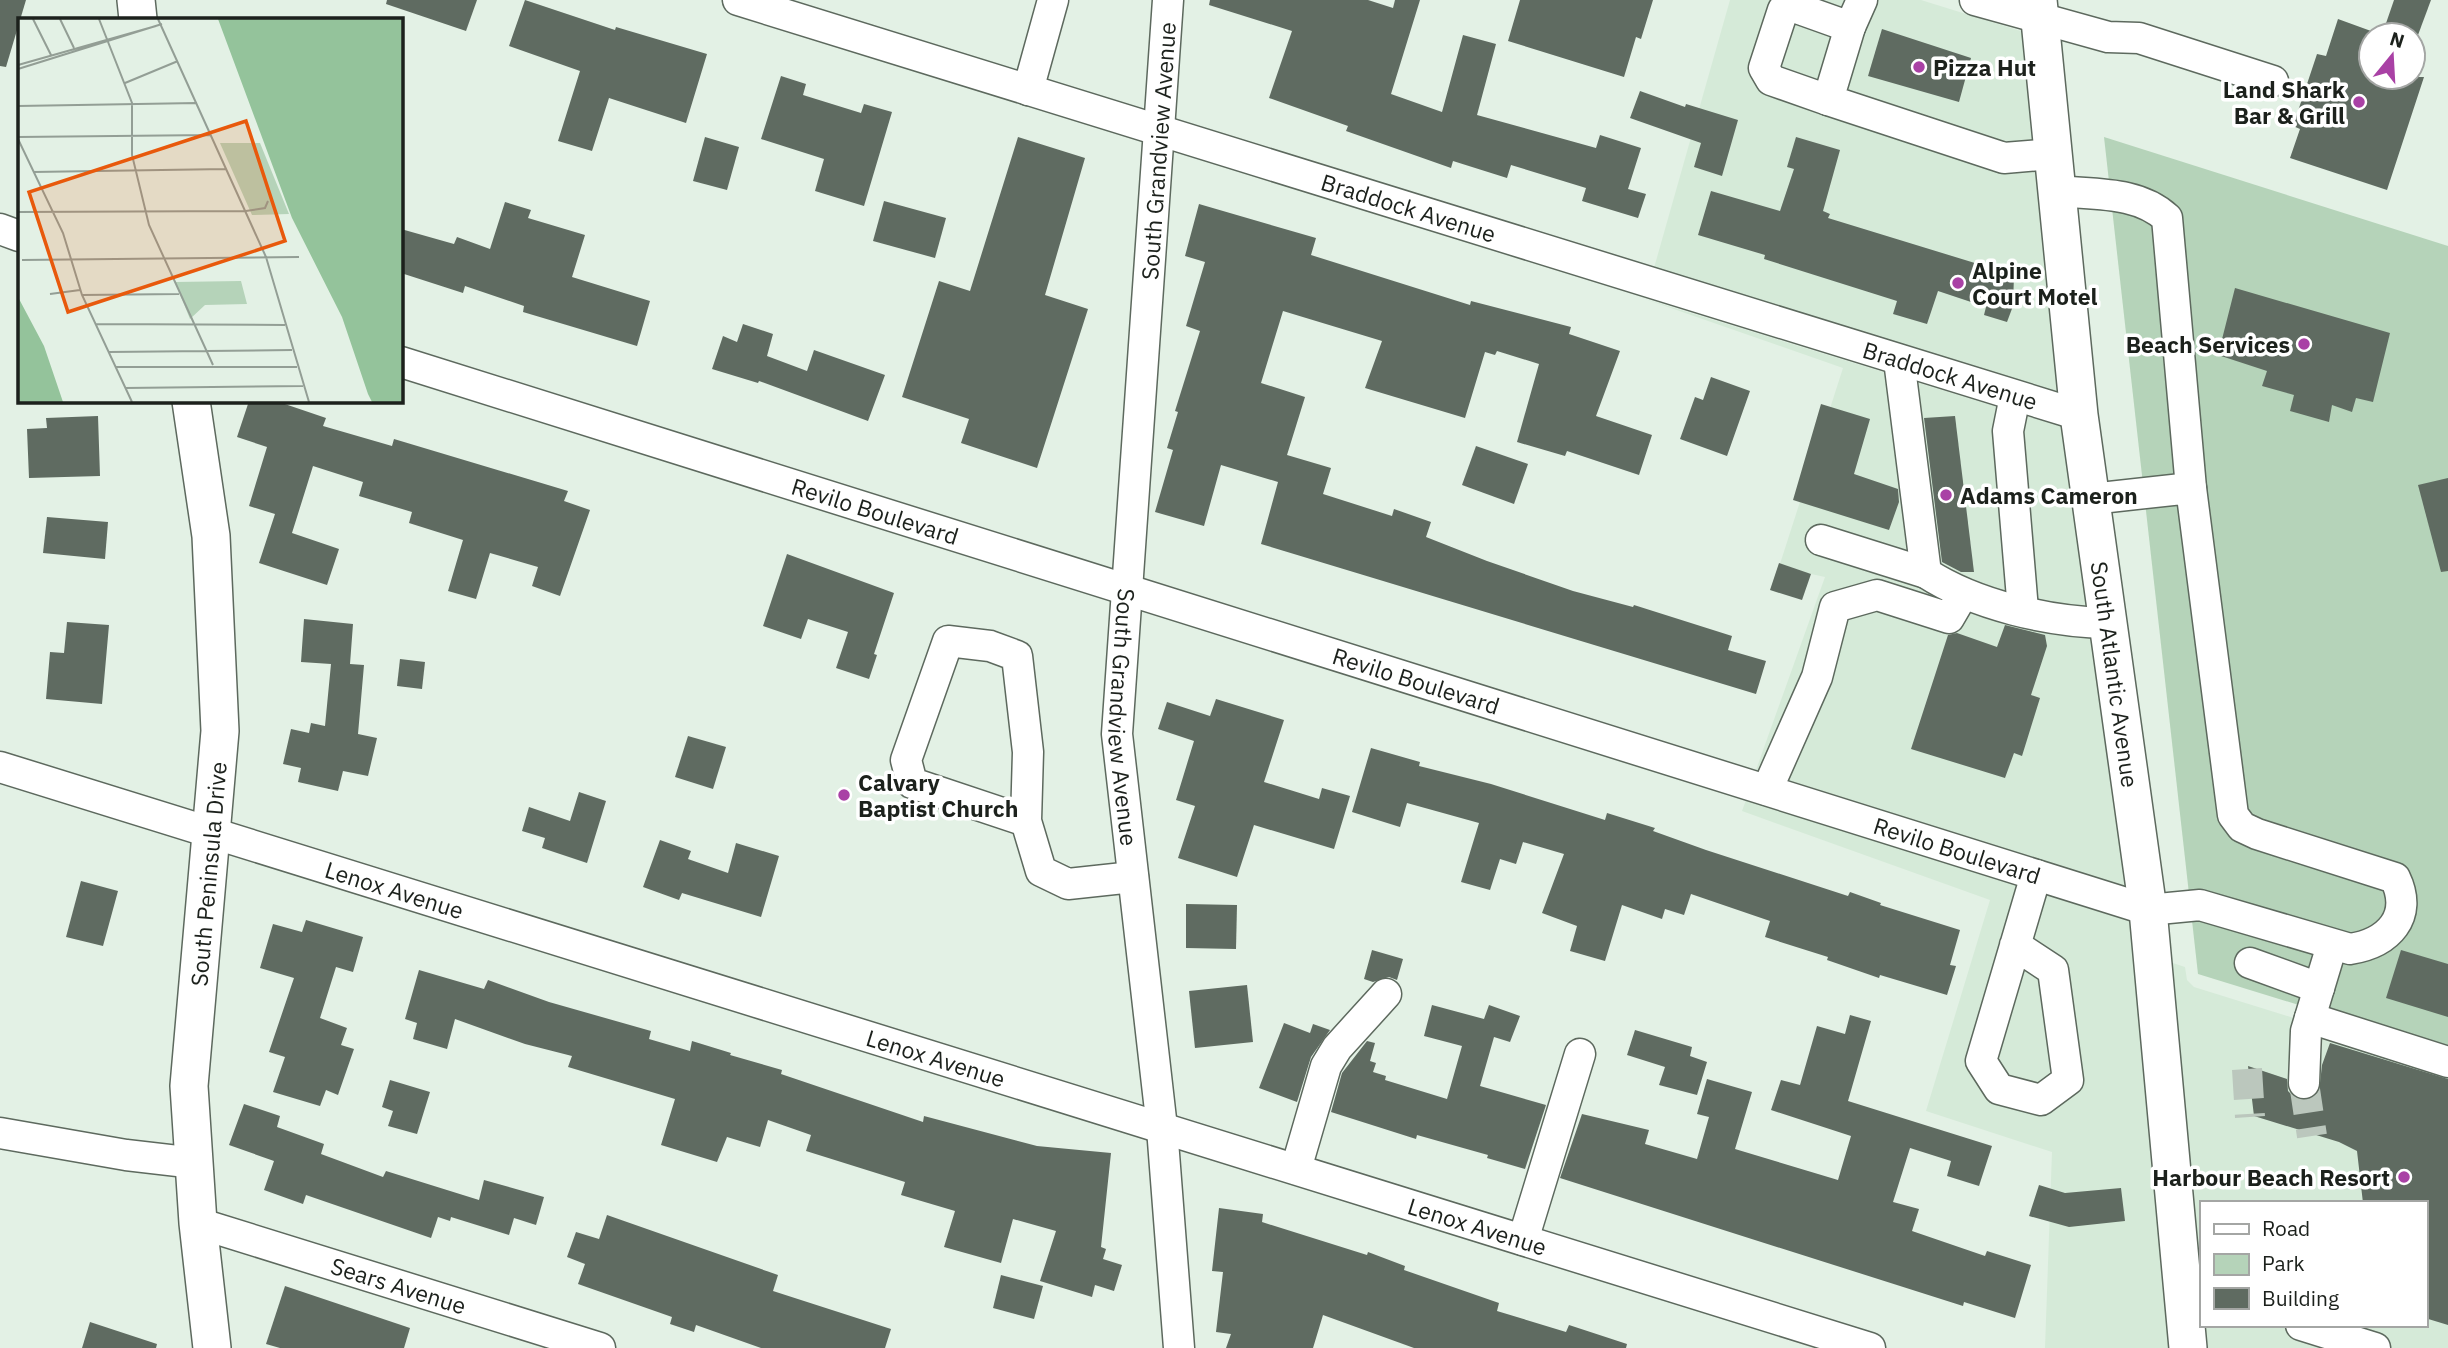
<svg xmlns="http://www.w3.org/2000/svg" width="2448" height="1348" font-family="'IBM Plex Sans',sans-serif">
  <rect width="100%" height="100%" fill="#e3f1e5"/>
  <g fill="#d5ead8" fill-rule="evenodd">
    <polygon points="1730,0 1921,0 2027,33 2062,394 1654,268"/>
    <polygon points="1645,299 2066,428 2130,888 1756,770 1825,577 1779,567 1843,368"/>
    <polygon points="1746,800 2135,923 2173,1348 2045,1348 2052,1152 1926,1111 1990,900 1742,811"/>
    <path d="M2167,961L2185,967L2187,980L2194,987L2448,1066V1348H2202ZM2201,1203H2425V1325H2201Z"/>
  </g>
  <polygon fill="#b5d3b9" points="2104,137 2448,246 2448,1051 2198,974"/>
  <g fill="#5f6b61">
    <polygon points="0,0 26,0 6,67 0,66"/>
    <polygon points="387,0 477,0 466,31 386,4"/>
    <polygon points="525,0 615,30 616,27 707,54 686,123 609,98 592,151 558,141 580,71 509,46"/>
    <polygon points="1210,0 1368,0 1393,8 1395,0 1420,0 1391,94 1442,112 1463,35 1496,44 1477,115 1596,148 1600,135 1641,148 1628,189 1646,194 1638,218 1582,201 1586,188 1511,165 1507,178 1453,161 1451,168 1346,131 1348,126 1269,98 1292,31 1209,5"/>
    <polygon points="1520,0 1653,0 1641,39 1636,37 1624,77 1508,41"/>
    <polygon points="2394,0 2431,0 2418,35 2382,35"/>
    <polygon points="2338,19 2371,31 2371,77 2424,77 2387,190 2290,158 2300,129 2293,126 2317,54 2326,56"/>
    <polygon points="1882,29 1971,58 1959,102 1868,76"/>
    <polygon points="781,76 806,84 803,95 861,113 864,104 892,112 864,206 815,191 824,159 761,139"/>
    <polygon points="1640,91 1685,107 1686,104 1738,120 1722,176 1694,167 1701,143 1630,118"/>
    <polygon points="705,137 739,147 727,190 693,181"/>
    <polygon points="1018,137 1085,158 1045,295 1088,309 1037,468 961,443 969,419 902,397 939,281 970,291"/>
    <polygon points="1796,137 1840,150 1823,211 1830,214 1828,218 2014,275 2013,306 2007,322 1984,315 1986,307 1938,291 1927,324 1893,314 1897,301 1764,259 1765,255 1698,235 1711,191 1780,211 1794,169 1787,167"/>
    <polygon points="884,201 946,218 935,258 873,241"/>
    <polygon points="505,202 531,210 528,218 585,235 572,277 650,301 637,346 523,312 524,306 465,286 463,293 401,273 401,229 454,244 457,237 490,249"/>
    <polygon points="1199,204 1316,238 1311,255 1470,305 1471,301 1571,327 1569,334 1620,351 1596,416 1652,435 1639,475 1567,451 1565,456 1517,442 1539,364 1497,351 1495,355 1485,352 1465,418 1365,388 1382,341 1283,311 1261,383 1305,397 1287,455 1331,468 1323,494 1392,516 1394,509 1431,522 1426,537 1487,561 1573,591 1633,607 1634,605 1732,636 1728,650 1766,661 1756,694 1261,544 1278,482 1221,465 1204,526 1155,512 1173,450 1167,448 1178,412 1175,411 1200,331 1186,326 1205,262 1185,256"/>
    <polygon points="2235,288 2390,333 2373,402 2356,398 2352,412 2332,405 2329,422 2290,411 2294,395 2262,386 2267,371 2218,355"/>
    <polygon points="743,324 773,334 767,356 807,371 814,350 885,375 868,421 759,381 758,383 712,369 723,336 737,342"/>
    <polygon points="1711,377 1750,391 1727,456 1680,439 1695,397 1703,400"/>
    <polygon points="249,401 276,401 326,418 323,426 392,446 394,439 568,491 564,501 590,510 560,596 532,586 538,567 490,553 476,599 448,591 463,540 409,523 412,512 359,496 363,482 313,466 292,533 339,549 327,585 259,563 275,514 249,506 267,447 237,437"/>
    <polygon points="1821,404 1870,419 1854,474 1898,489 1899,502 1889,530 1793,500"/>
    <polygon points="98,416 100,476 29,478 27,429 47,428 46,418"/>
    <polygon points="1955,416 1974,572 1961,572 1942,562 1924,418"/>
    <polygon points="1476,446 1528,464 1514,504 1462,485"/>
    <polygon points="2448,478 2448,571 2441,572 2418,485"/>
    <polygon points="47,517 108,522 105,559 43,553"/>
    <polygon points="787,554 894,593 874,654 877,655 869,679 836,668 848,632 808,619 801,639 763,626"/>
    <polygon points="1779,563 1811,574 1802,600 1770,590"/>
    <polygon points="304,619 353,624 350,664 364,665 358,734 377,738 368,776 343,771 338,791 298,782 301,768 283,764 291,729 309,733 311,723 325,726 331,664 301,662"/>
    <polygon points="67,622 109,625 102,704 46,699 50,652 64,653"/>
    <polygon points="2005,625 2045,635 2047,646 2031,695 2040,698 2022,756 2014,753 2005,778 1911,749 1948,635 1957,633 1997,647"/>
    <polygon points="400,659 425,662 422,689 397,686"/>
    <polygon points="1216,699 1284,720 1264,782 1319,799 1322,788 1350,796 1334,849 1254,825 1237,877 1178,858 1195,806 1176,800 1194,741 1158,729 1167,702 1210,716"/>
    <polygon points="688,736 726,747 713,789 675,777"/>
    <polygon points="1371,748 1420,762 1419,766 1491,784 1605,820 1607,813 1655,828 1653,831 1706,850 1848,896 1850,892 1881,903 1880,905 1960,930 1950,965 1956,966 1947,995 1880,975 1879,978 1827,960 1828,957 1765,937 1770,921 1691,894 1684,915 1665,909 1662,919 1622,905 1605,961 1570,951 1577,926 1542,913 1564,854 1523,842 1516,864 1500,859 1490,890 1461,882 1479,823 1407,803 1400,827 1352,812"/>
    <polygon points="579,792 606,801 587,863 542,848 545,838 522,831 529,807 570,821"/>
    <polygon points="660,840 691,851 688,859 728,873 736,843 779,856 761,917 682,893 679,900 643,887"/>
    <polygon points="81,881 118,891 103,946 66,937"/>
    <polygon points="1186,904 1237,905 1236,949 1186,948"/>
    <polygon points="306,920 363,937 353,972 336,967 320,1018 347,1028 341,1045 354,1049 338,1095 326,1090 320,1106 273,1092 285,1057 269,1052 294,978 260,968 273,924 302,932"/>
    <polygon points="1372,950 1403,959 1397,980 1389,977 1373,982 1364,979"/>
    <polygon points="2401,950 2448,964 2448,1017 2386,998"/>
    <polygon points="419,970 484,989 488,980 549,1002 651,1031 649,1039 690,1051 692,1041 731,1053 730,1055 782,1070 781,1074 923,1122 924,1116 1037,1146 1111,1153 1101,1247 1106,1249 1103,1259 1122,1265 1114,1291 1095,1285 1092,1297 1040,1281 1056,1231 1013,1219 1001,1263 944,1247 955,1211 901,1195 905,1182 806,1151 811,1135 768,1120 760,1147 727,1137 717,1162 661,1145 675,1099 568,1067 572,1056 525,1044 455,1019 447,1049 413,1039 417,1023 405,1019"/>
    <polygon points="1247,985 1253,1042 1195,1048 1189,991"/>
    <polygon points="1432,1005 1484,1019 1489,1005 1520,1016 1510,1042 1494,1037 1480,1086 1546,1105 1525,1169 1487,1158 1488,1155 1417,1135 1416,1139 1331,1112 1342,1073 1367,1041 1375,1043 1370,1061 1376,1063 1373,1072 1386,1076 1385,1080 1447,1099 1462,1046 1424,1036"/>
    <polygon points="1850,1015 1871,1021 1848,1101 1992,1146 1979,1186 1947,1176 1951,1161 1910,1148 1893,1202 1919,1209 1912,1231 1985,1256 1987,1251 2031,1265 2015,1318 1964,1302 1963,1306 1560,1178 1582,1114 1649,1130 1645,1144 1697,1159 1709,1117 1697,1114 1707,1079 1752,1092 1735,1149 1838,1180 1851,1136 1771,1110 1781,1080 1800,1085 1817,1026 1845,1034"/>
    <polygon points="1284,1023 1310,1033 1313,1024 1330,1030 1311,1057 1297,1102 1259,1088"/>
    <polygon points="1635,1030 1692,1047 1690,1056 1707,1062 1697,1095 1659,1085 1665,1067 1627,1055"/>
    <polygon points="2330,1043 2448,1079 2448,1325 2425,1318 2425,1203 2363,1203 2357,1151 2339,1142 2254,1116 2248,1066 2287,1079 2288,1091 2295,1098 2312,1099 2319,1092 2322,1065"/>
    <polygon points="390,1080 430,1092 417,1134 388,1126 393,1111 382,1107"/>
    <polygon points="244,1104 280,1116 277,1127 324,1144 321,1154 383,1177 386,1171 479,1200 484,1180 544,1197 536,1225 514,1218 509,1235 451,1217 450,1221 438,1217 431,1238 306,1195 303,1204 264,1190 274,1161 229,1145"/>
    <polygon points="2039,1185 2065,1193 2121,1188 2125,1221 2069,1227 2029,1216"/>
    <polygon points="1219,1208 1263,1214 1262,1222 1367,1255 1368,1252 1405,1266 1404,1270 1499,1303 1497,1311 1566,1332 1569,1325 1627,1344 1626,1348 1414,1348 1323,1315 1313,1348 1226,1348 1231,1334 1216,1332 1223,1272 1212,1271"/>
    <polygon points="607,1215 778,1275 773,1291 891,1329 885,1348 761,1348 696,1325 694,1332 670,1324 672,1317 578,1284 585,1264 567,1257 576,1232 599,1239"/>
    <polygon points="1001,1275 1043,1286 1034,1319 993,1308"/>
    <polygon points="285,1286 410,1328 404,1348 280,1348 266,1344"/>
    <polygon points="90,1322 157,1344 156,1348 82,1348"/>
  </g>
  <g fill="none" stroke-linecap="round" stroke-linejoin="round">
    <g stroke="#bbc7bd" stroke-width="30" stroke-dasharray="30 15" stroke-linecap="butt">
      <polyline points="2247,1069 2250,1117"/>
      <polyline points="2304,1083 2312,1136"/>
    </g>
    <g stroke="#5d695e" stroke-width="33">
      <g id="minor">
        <path id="s1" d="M738,0L2079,415"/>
        <path id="s2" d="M1168,0L1117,734L1162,1128L1179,1348"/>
        <polyline points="1862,0 1850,27 1828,100 2004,158 2053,154"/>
        <polyline points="1975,0 2108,37 2139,38 2273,81"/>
        <polyline points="1028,90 1053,0"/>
        <polyline points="1828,100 1771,80 1764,68 1783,10 1794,7 1850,27"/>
        <path d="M2057,191C2095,195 2138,191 2167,218L2191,488"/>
        <polyline points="0,229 19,236"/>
        <path d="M1899,360L1926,573C1975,605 2049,622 2108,623"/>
        <path id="s3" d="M401,362L2148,910L2200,905L2350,949C2388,943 2414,917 2395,878L2257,834L2242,827L2233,815L2191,488L2091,499"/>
        <polyline points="2015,396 2008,431 2023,610"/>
        <polyline points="1821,540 1926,573"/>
        <path id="s4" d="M0,767L1870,1348"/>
        <polyline points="1767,790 1817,677 1835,607 1877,595 1949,618 1963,594"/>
        <polyline points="1026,821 1028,752 1017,656 990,646 948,641 906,760 912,783 1026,821 1041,871 1068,884 1133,877"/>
        <polyline points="2015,945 2053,970 2068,1080 2041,1100 1999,1089 1981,1061 2036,875"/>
        <polyline points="2250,963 2319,988"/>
        <polyline points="2310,1018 2448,1062"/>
        <polyline points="2304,1083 2306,1031 2332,945"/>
        <polyline points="0,1133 126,1155 195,1163"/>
        <polyline points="1296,1169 1326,1066 1337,1048 1386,994"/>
        <path id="s5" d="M198,1223L600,1348"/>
        <polyline points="1523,1240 1580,1054"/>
        <polyline points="2301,1325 2375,1348"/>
      </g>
    </g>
    <g stroke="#5d695e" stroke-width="40">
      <g id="major">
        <polyline points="136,0 138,19"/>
        <path id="s6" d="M2038,0L2079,415L2148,910L2188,1348"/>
        <polyline points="191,401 211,536 220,731 189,1086 198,1223 212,1348"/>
      </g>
    </g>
    <use href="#minor" stroke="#fff" stroke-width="30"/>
    <use href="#major" stroke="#fff" stroke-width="37"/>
  </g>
  <g fill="#a941a5" stroke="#fff" stroke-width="2.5">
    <circle cx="1919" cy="67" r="7"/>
    <circle cx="2359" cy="102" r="7"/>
    <circle cx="1958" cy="283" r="7"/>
    <circle cx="2304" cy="344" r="7"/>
    <circle cx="1946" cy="495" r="7"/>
    <circle cx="844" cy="795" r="7"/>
    <circle cx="2404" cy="1177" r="7"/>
  </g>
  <g text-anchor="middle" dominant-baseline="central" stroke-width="7" stroke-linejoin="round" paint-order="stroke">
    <g font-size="23" font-weight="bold" fill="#1c211c" stroke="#fff" text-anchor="start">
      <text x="1933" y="67">Pizza Hut</text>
      <text x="2345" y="89" text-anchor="end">Land Shark<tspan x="2345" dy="26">Bar &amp; Grill</tspan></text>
      <text x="1972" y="270">Alpine<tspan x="1972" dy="26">Court Motel</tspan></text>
      <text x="2290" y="344" text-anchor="end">Beach Services</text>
      <text x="1960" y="495">Adams Cameron</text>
      <text x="858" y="782">Calvary<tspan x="858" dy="26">Baptist Church</tspan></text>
      <text x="2390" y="1177" text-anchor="end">Harbour Beach Resort</text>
    </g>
    <g font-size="23" fill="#1c211c" stroke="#fff">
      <text transform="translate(1158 151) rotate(-86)">South Grandview Avenue</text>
      <text stroke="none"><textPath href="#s1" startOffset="702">Braddock Avenue</textPath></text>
      <text stroke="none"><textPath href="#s1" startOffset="1269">Braddock Avenue</textPath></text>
      <text stroke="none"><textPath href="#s3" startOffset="497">Revilo Boulevard</textPath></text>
      <text stroke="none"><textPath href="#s6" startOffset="679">South Atlantic Avenue</textPath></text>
      <text stroke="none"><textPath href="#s3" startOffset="1064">Revilo Boulevard</textPath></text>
      <text stroke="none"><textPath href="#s2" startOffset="719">South Grandview Avenue</textPath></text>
      <text stroke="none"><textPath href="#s3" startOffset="1631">Revilo Boulevard</textPath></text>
      <text transform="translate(208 874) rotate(-85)">South Peninsula Drive</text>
      <text stroke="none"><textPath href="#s4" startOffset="413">Lenox Avenue</textPath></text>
      <text stroke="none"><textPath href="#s4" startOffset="980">Lenox Avenue</textPath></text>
      <text stroke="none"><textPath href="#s4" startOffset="1547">Lenox Avenue</textPath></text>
      <text stroke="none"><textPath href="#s5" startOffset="210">Sears Avenue</textPath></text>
    </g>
  </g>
  <g transform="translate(18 18)">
    <rect width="385" height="385" fill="#e3f1e5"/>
    <path d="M202,125H242L271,196L234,197ZM223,263L229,286L187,287L172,301L157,264Z" fill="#b5d3b9"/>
    <path d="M200,1H385V384H354L350,376L324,299L274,200ZM0,279L26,328L45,384H0Z" fill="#94c39b"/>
    <path fill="none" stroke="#939e95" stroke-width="2" d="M15,1L33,37M42,1L56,30M81,1L114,85V137L131,207L195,347M140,1L248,239L291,384M0,47L138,8M0,51L144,6M107,65L160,43M0,88L179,85M0,119L193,117M0,121L45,215L64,277L114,384M15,154L208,151M0,194L228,193L247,190L250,183M4,242L281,239M32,276L62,272M64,277L161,276M77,306L267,307M91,334L274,332M97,349H279M107,370L285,368"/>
    <path fill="#e8590c" fill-opacity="0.15" stroke="#e8590c" stroke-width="3.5" d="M228,103L267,223L50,294L11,174Z"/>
    <rect width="385" height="385" fill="none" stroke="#1c211c" stroke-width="3.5"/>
  </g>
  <rect x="2200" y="1201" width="228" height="126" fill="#ffffff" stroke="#a4a6a4" stroke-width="2"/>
  <rect x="2214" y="1224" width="35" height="10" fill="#ffffff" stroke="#a4a6a4" stroke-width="2"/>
  <text x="2262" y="1236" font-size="21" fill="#1c211c">Road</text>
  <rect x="2214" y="1254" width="35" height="21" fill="#b5d3b9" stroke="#a4a6a4" stroke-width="2"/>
  <text x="2262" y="1271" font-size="21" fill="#1c211c">Park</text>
  <rect x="2214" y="1288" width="35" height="21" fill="#5f6b61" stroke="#a4a6a4" stroke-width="2"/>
  <text x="2262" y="1306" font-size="21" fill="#1c211c">Building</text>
  <g transform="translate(2392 56) rotate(18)"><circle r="33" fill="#ffffff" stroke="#a4a6a4" stroke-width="2"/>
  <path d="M0-5L12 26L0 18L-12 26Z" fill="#a941a5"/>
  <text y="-10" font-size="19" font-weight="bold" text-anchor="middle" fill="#1c211c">N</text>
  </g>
</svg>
